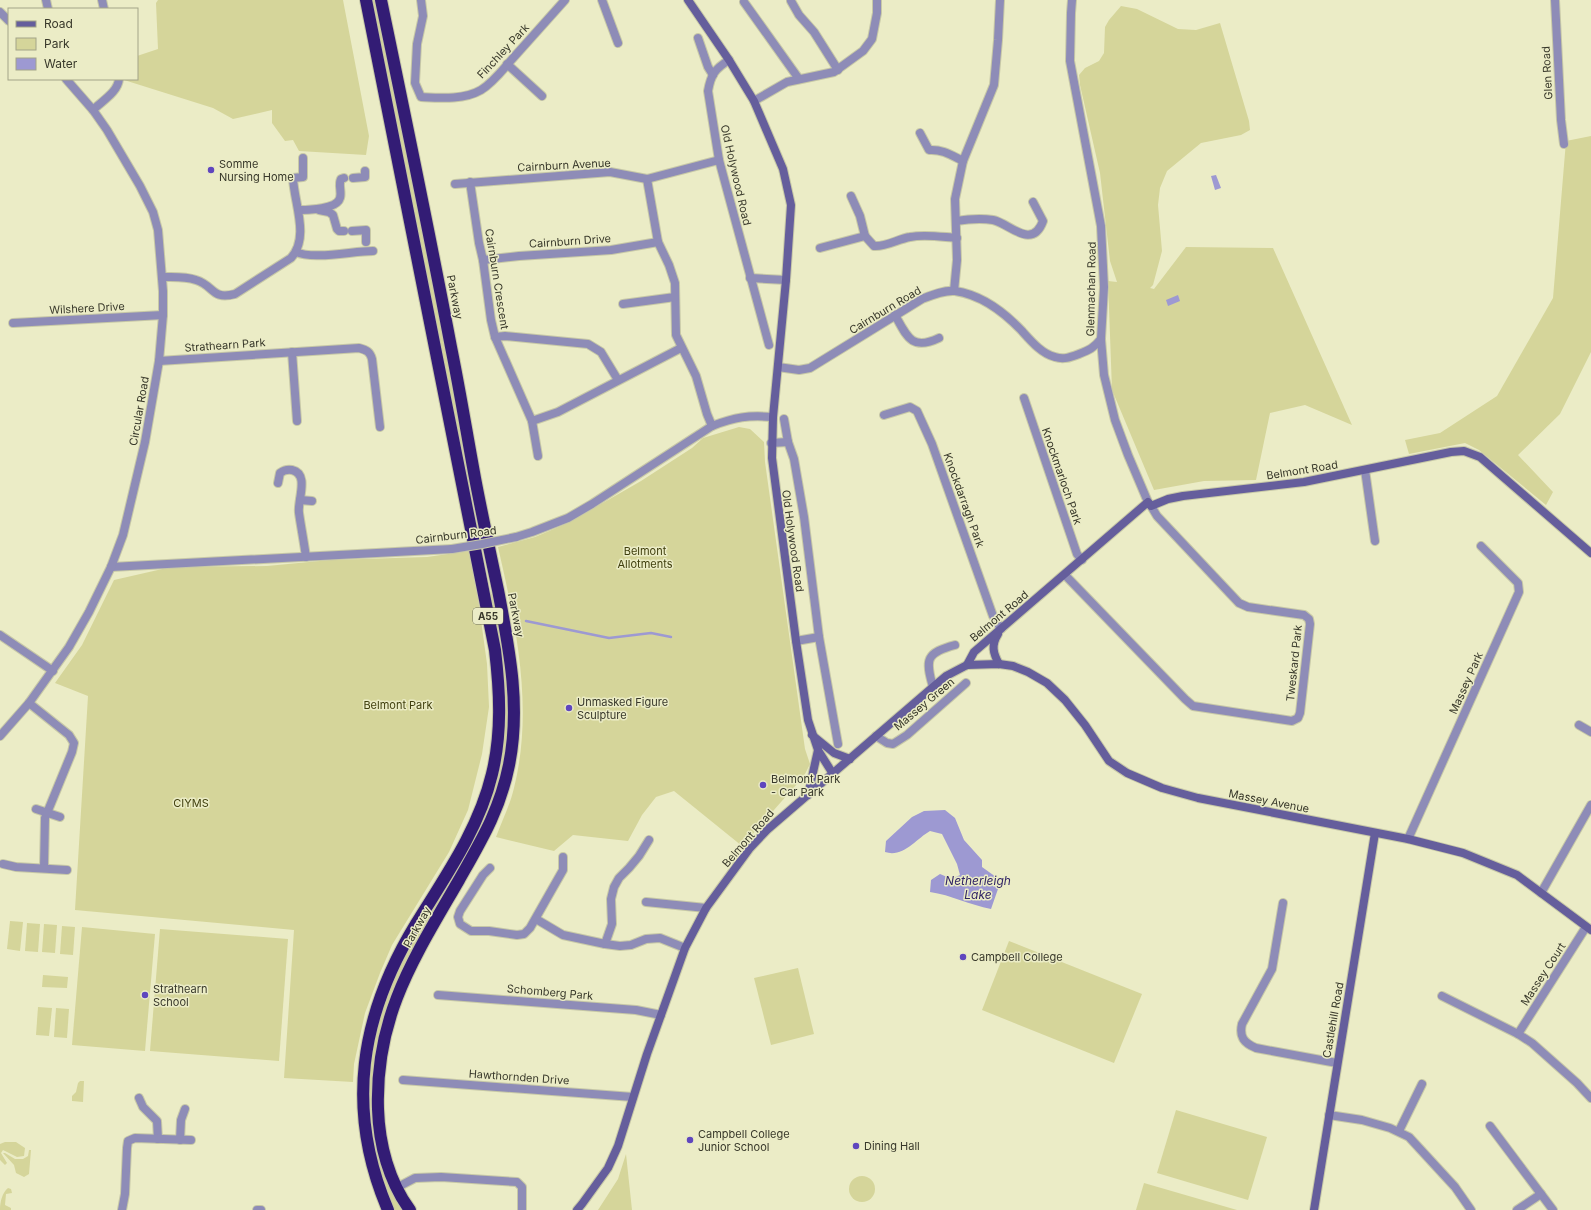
<svg xmlns="http://www.w3.org/2000/svg" width="1591" height="1210" font-family="Inter,sans-serif">
  <rect width="100%" height="100%" fill="#ebecc6"/>
  <g fill="#d5d59a">
    <polygon points="158,0 343,0 369,136 366,155 299,151 293,140 285,141 272,123 272,110 233,119 213,108 124,80 137,79 137,56 158,49 156,3"/>
    <polygon points="372,0 377,0 475,503 473,500 472,506"/>
    <polygon points="1121,6 1137,9 1178,29 1196,30 1220,23 1249,121 1250,130 1241,135 1201,143 1167,171 1160,188 1158,205 1162,251 1153,285 1150,288 1154,289 1186,247 1273,248 1352,425 1305,405 1270,413 1256,480 1204,481 1154,490 1112,390 1108,281 1117,282 1110,261 1100,173 1080,85 1079,75 1085,68 1099,61 1104,53 1105,27 1109,20"/>
    <polygon points="1591,136 1591,352 1560,414 1518,455 1553,492 1546,505 1479,450 1465,443 1409,454 1405,440 1440,433 1497,396 1553,298 1566,141"/>
    <path d="M739,427L750,429L764,442L765,462L805,749L810,764L804,776L742,846L674,791L656,797L642,815L628,841L573,835L554,851L496,837C502,821 510,805 514,788C534,708 516,625 498,547L535,537L568,523L641,481L692,448L703,438Z"/>
    <polygon points="469,551 478,598 487,664 489,707 482,754 468,810 449,852 392,945 380,973 365,1013 354,1064 353,1082 284,1078 294,930 75,910 88,696 55,683 82,645 114,580 171,567 267,566 330,560 427,557"/>
    <path d="M494,591L506,654L510,735L494,804L405,968L373,1101L393,1194L402,1210H394C359,1128 362,1036 405,957C438,896 482,839 500,771C502,764 502,756 503,748C511,696 500,644 490,592L493,596Z"/>
    <polygon points="10,921 23,922 20,951 7,949"/>
    <polygon points="27,923 40,924 38,952 25,951"/>
    <polygon points="44,924 57,925 55,953 42,952"/>
    <polygon points="62,926 75,927 73,955 60,954"/>
    <polygon points="82,927 155,934 145,1051 72,1045"/>
    <polygon points="160,929 288,939 279,1061 150,1051"/>
    <polygon points="1009,941 1142,994 1114,1063 982,1010"/>
    <polygon points="798,968 814,1034 771,1045 754,978"/>
    <polygon points="43,975 68,977 67,988 42,987"/>
    <polygon points="38,1007 52,1008 49,1036 36,1035"/>
    <polygon points="56,1008 69,1009 67,1038 54,1037"/>
    <polygon points="80,1081 84,1081 83,1102 72,1101 72,1096 76,1092 78,1083"/>
    <polygon points="1176,1110 1267,1137 1248,1200 1157,1173"/>
    <polygon points="5,1142 16,1142 25,1148 24,1156 17,1157 3,1150 1,1153 7,1163 5,1165 0,1160 0,1144"/>
    <polygon points="29,1150 31,1150 29,1174 24,1177 16,1173 14,1165 3,1153 5,1153 15,1159 23,1159 28,1156"/>
    <polygon points="626,1154 632,1210 598,1210 618,1179"/>
    <circle cx="862" cy="1189" r="13"/>
    <polygon points="1144,1183 1237,1210 1136,1210"/>
    <path d="M8,1188L11,1189L12,1193L6,1194L5,1205L11,1208V1210H0C0,1202 2,1193 8,1188Z"/>
  </g>
  <g fill="#9d99d2">
    <polygon points="1216,175 1221,188 1215,190 1211,176"/>
    <polygon points="1178,295 1180,301 1168,306 1166,300"/>
    <path d="M945,810L955,818L964,840L982,860V867L996,877L998,889L991,909C970,905 951,895 930,892L931,880L940,874L952,879L960,875L957,864L942,834L930,831C916,839 903,858 885,852L886,841L912,817L924,811Z"/>
  </g>
  <g fill="none" stroke-linecap="round" stroke-linejoin="round">
    <polyline stroke="#9d99d2" stroke-width="2.5" points="526,621 609,638 651,633 671,637"/>
    <g stroke="#c7c8a7" stroke-width="10">
      <g id="street">
        <polyline points="46,0 48,9"/>
        <polyline points="102,0 104,9"/>
        <path d="M421,0L423,16L417,44L415,83L421,97C440,98 464,100 481,90C494,82 504,68 514,57C531,38 548,19 565,0"/>
        <polyline points="602,0 618,43"/>
        <polyline points="1072,0 1071,13 1070,61 1101,226 1104,287 1101,339 1104,375 1115,420 1128,455 1148,502"/>
        <polyline points="1555,0 1561,120 1564,144"/>
        <polyline points="791,1 799,15 814,32 838,70"/>
        <polyline points="744,2 799,79"/>
        <polyline points="0,12 9,21"/>
        <polyline points="698,38 708,67 713,75"/>
        <path d="M729,60C715,69 711,74 708,91L719,160L769,345"/>
        <polyline points="507,64 542,96"/>
        <polyline points="754,101 787,82 834,72 863,51 872,39 877,13 877,0"/>
        <path d="M93,110C102,101 118,92 119,79"/>
        <path d="M920,133L929,150C942,149 951,155 963,161"/>
        <polyline points="353,178 365,177 365,171"/>
        <polyline points="647,179 658,242 669,265 675,283 676,335 696,376 707,414 712,426"/>
        <polyline points="470,182 479,243 483,260 491,320 495,337 532,421 558,412 681,348"/>
        <polyline points="455,184 610,172 647,179 719,160"/>
        <polyline points="851,196 860,216 865,236"/>
        <path d="M299,210C309,210 337,209 340,198C342,191 338,185 341,179L344,178"/>
        <polyline points="319,210 329,212 333,215 337,229 339,231 344,231"/>
        <path d="M956,221C969,219 980,218 993,220C1009,223 1032,251 1043,221L1033,202"/>
        <polyline points="352,231 366,230 366,242"/>
        <path d="M820,248L865,236L874,246C886,247 898,239 910,237C925,234 942,237 957,238"/>
        <path d="M296,252C313,260 353,251 373,251"/>
        <polyline points="483,260 519,256 611,250 658,242"/>
        <path d="M162,277C173,277 185,276 196,280C215,286 211,300 235,294L291,258C310,237 294,203 293,178L303,177V158"/>
        <polyline points="750,278 786,280"/>
        <polyline points="954,291 957,260 955,199 963,161 994,85 998,40 1000,0"/>
        <polyline points="623,304 675,297"/>
        <path d="M895,315C907,337 912,351 939,338"/>
        <polyline points="13,323 163,315"/>
        <polyline points="495,337 505,336 588,344 601,352 618,380"/>
        <polyline points="292,352 297,421"/>
        <path d="M159,361L359,348C367,350 370,352 372,359L380,427"/>
        <path d="M778,367L799,370L810,368L922,299C932,295 944,290 955,291C982,295 1004,312 1022,331C1031,341 1042,354 1055,357C1064,360 1071,357 1079,354C1089,350 1094,348 1101,339"/>
        <polyline points="1024,398 1077,554 1082,560"/>
        <polyline points="884,415 910,407 917,411 932,444 993,616 1001,629"/>
        <polyline points="784,419 788,442 794,459 804,517 819,637 838,744"/>
        <polyline points="532,421 538,456"/>
        <polyline points="771,443 788,442"/>
        <polyline points="1365,470 1375,541"/>
        <path d="M278,483L280,473C284,470 287,469 292,470C310,474 297,501 299,513C301,527 304,542 306,557"/>
        <polyline points="300,500 312,501"/>
        <path d="M516,537L532,532L568,518L592,504L712,426C735,417 748,415 773,417"/>
        <polyline points="111,567 452,549"/>
        <polyline points="1065,575 1185,699 1193,706 1292,721 1298,718 1300,713 1310,624 1309,619 1304,615 1248,607 1239,603 1157,516 1151,506"/>
        <polyline points="0,635 53,671"/>
        <polyline points="796,641 819,637"/>
        <path d="M933,687C925,659 926,653 955,645"/>
        <polyline points="29,703 69,735 74,743 72,752 45,818 44,868"/>
        <polyline points="1579,725 1591,732"/>
        <polyline points="0,736 29,703 69,647 89,612 111,567 123,535 145,442 159,361 163,315 163,291 158,230 153,212 140,186 107,130 93,110 66,79"/>
        <polyline points="876,736 887,743 893,744 907,735 966,683"/>
        <polyline points="36,809 60,817"/>
        <polyline points="1408,839 1519,592 1518,583 1481,546"/>
        <polyline points="3,864 16,867 67,870"/>
        <polyline points="490,868 483,875 460,911 458,917 460,924 471,931 489,931 517,935 524,934 530,928 563,870 563,857"/>
        <polyline points="1541,893 1591,805"/>
        <polyline points="646,902 706,908"/>
        <path d="M1283,903L1272,969L1242,1024C1239,1037 1244,1043 1256,1048L1337,1063"/>
        <polyline points="536,919 563,935 605,944 620,946 631,945 646,939 660,938 685,948"/>
        <polyline points="605,944 612,924 611,899 614,887 619,878 629,868 639,856 649,840"/>
        <polyline points="438,995 636,1010 661,1015"/>
        <polyline points="1442,996 1518,1034 1532,1043 1577,1083 1591,1098"/>
        <polyline points="1518,1034 1586,927"/>
        <polyline points="403,1080 633,1097"/>
        <polyline points="139,1098 143,1107 157,1121 158,1139"/>
        <polyline points="1329,1115 1362,1120 1390,1128 1409,1137 1455,1187 1471,1210"/>
        <polyline points="1490,1126 1553,1210"/>
        <polyline points="1399,1131 1422,1084"/>
        <polyline points="180,1140 181,1120 185,1109"/>
        <polyline points="396,1188 415,1178 441,1177 517,1182 522,1187 522,1210"/>
        <polyline points="122,1210 125,1194 127,1148 128,1141 135,1138 191,1140"/>
        <polyline points="257,1210 261,1210"/>
        <polyline points="1517,1210 1541,1194"/>
      </g>
    </g>
    <g stroke="#c7c8a7" stroke-width="10">
      <g id="secondary">
        <polyline points="688,0 729,60 754,101 783,169 791,205 786,280 773,417 772,458 796,641 808,720 818,750 833,774"/>
        <path d="M998,634C991,645 993,653 999,664"/>
        <polyline points="967,665 974,652 1148,502 1151,506 1168,499 1183,496 1304,482 1451,452 1464,451 1480,457 1591,553"/>
        <polyline points="812,735 834,753 850,759"/>
        <polyline points="808,795 818,750"/>
        <polyline points="577,1210 582,1204 608,1168 618,1146 647,1054 675,976 685,948 706,908 750,848 767,830 933,687 946,676 967,665 999,664 1013,666 1028,672 1047,683 1065,700 1085,725 1109,761 1127,773 1162,788 1198,798 1408,839 1463,853 1517,875 1591,930"/>
        <polyline points="1314,1210 1375,833"/>
      </g>
    </g>
    <g stroke="#c7c8a7" stroke-width="14">
      <g id="highway">
        <path d="M366,0L495,650C500,692 502,733 492,774C479,829 445,877 416,924C360,1016 345,1109 388,1210"/>
        <path d="M381,0C405,116 429,231 451,347C460,391 467,435 475,478C482,515 490,552 498,590C509,648 521,706 509,765C500,810 481,841 459,880C414,958 375,1016 378,1109C379,1144 389,1182 410,1210"/>
      </g>
    </g>
    <use href="#street" stroke="#8e8cb7" stroke-width="8"/>
    <use href="#secondary" stroke="#655e9c" stroke-width="8"/>
    <use href="#highway" stroke="#331c75" stroke-width="12"/>
    <g stroke="#c7c8a7" stroke-width="10" stroke-linecap="butt">
      <polyline id="street-bridge" points="452,549 482,544 516,537"/>
    </g>
    <use href="#street-bridge" stroke="#8e8cb7" stroke-width="8"/>
  </g>
  <g fill="#5f46be" stroke="#ebecc6" stroke-width="1.5">
    <circle cx="211" cy="170" r="4"/>
    <circle cx="569" cy="708" r="4"/>
    <circle cx="763" cy="785" r="4"/>
    <circle cx="963" cy="957" r="4"/>
    <circle cx="145" cy="995" r="4"/>
    <circle cx="690" cy="1140" r="4"/>
    <circle cx="856" cy="1146" r="4"/>
  </g>
  <g text-anchor="middle" dominant-baseline="central" stroke-width="3" stroke-linejoin="round" paint-order="stroke">
    <rect fill="#ebecc6" stroke="#6e6e59" stroke-width="1" x="473" y="608" width="30" height="16" rx="3"/>
    <g font-size="10" font-weight="bold" fill="#38382a">
      <text x="488" y="616">A55</text>
    </g>
    <g font-size="11" fill="#38382a" stroke="#ebecc6">
      <text transform="translate(503 51) rotate(-47)">Finchley Park</text>
      <text transform="translate(1547 73) rotate(-93)">Glen Road</text>
      <text transform="translate(564 165) rotate(-3)">Cairnburn Avenue</text>
      <text transform="translate(736 175) rotate(77)">Old Holywood Road</text>
      <text transform="translate(570 241) rotate(-4)">Cairnburn Drive</text>
      <text transform="translate(497 279) rotate(81)">Cairnburn Crescent</text>
      <text transform="translate(1091 289) rotate(-89)">Glenmachan Road</text>
      <text transform="translate(455 297) rotate(79)">Parkway</text>
      <text transform="translate(87 308) rotate(-3)">Wilshere Drive</text>
      <text transform="translate(885 310) rotate(-31)">Cairnburn Road</text>
      <text transform="translate(225 345) rotate(-4)">Strathearn Park</text>
      <text transform="translate(139 411) rotate(-80)">Circular Road</text>
      <text transform="translate(1302 470) rotate(-9)">Belmont Road</text>
      <text transform="translate(1062 476) rotate(71)">Knockmarloch Park</text>
      <text transform="translate(964 500) rotate(70)">Knockdarragh Park</text>
      <text transform="translate(456 535) rotate(-7)">Cairnburn Road</text>
      <text transform="translate(793 541) rotate(82)">Old Holywood Road</text>
      <text transform="translate(516 615) rotate(79)">Parkway</text>
      <text transform="translate(999 616) rotate(-40)">Belmont Road</text>
      <text transform="translate(1294 663) rotate(-84)">Tweskard Park</text>
      <text transform="translate(1466 683) rotate(-66)">Massey Park</text>
      <text transform="translate(924 704) rotate(-40)">Massey Green</text>
      <text transform="translate(1269 801) rotate(11)">Massey Avenue</text>
      <text transform="translate(748 838) rotate(-49)">Belmont Road</text>
      <text transform="translate(417 927) rotate(-61)">Parkway</text>
      <text transform="translate(1543 974) rotate(-57)">Massey Court</text>
      <text transform="translate(550 992) rotate(5)">Schomberg Park</text>
      <text transform="translate(1333 1020) rotate(-80)">Castlehill Road</text>
      <text transform="translate(519 1077) rotate(4)">Hawthornden Drive</text>
    </g>
    <g font-size="11" fill="#38382a" stroke="#ebecc6" text-anchor="start">
      <text x="219" y="164">Somme<tspan x="219" dy="13">Nursing Home</tspan></text>
      <text x="577" y="702">Unmasked Figure<tspan x="577" dy="13">Sculpture</tspan></text>
      <text x="771" y="779">Belmont Park<tspan x="771" dy="13">- Car Park</tspan></text>
      <text x="971" y="957">Campbell College</text>
      <text x="153" y="989">Strathearn<tspan x="153" dy="13">School</tspan></text>
      <text x="698" y="1134">Campbell College<tspan x="698" dy="13">Junior School</tspan></text>
      <text x="864" y="1146">Dining Hall</text>
    </g>
    <g font-size="11" fill="#403f0e" stroke="#ebecc6">
      <text x="645" y="551">Belmont<tspan x="645" dy="13">Allotments</tspan></text>
      <text x="398" y="705">Belmont Park</text>
      <text x="191" y="803">CIYMS</text>
    </g>
    <g font-size="12" font-style="italic" fill="#2f2264" stroke="#ebecc6">
      <text x="978" y="880">Netherleigh<tspan x="978" dy="14">Lake</tspan></text>
    </g>
  </g>
  <rect x="8" y="8" width="130" height="72" fill="#ebecc6" stroke="#a3a488"/>
  <rect x="16" y="21" width="20" height="6" fill="#655e9c" stroke="#a3a488"/>
  <text x="44" y="28" font-size="12" fill="#38382a">Road</text>
  <rect x="16" y="38" width="20" height="12" fill="#d5d59a" stroke="#a3a488"/>
  <text x="44" y="48" font-size="12" fill="#38382a">Park</text>
  <rect x="16" y="58" width="20" height="12" fill="#9d99d2" stroke="#a3a488"/>
  <text x="44" y="68" font-size="12" fill="#38382a">Water</text>
</svg>
